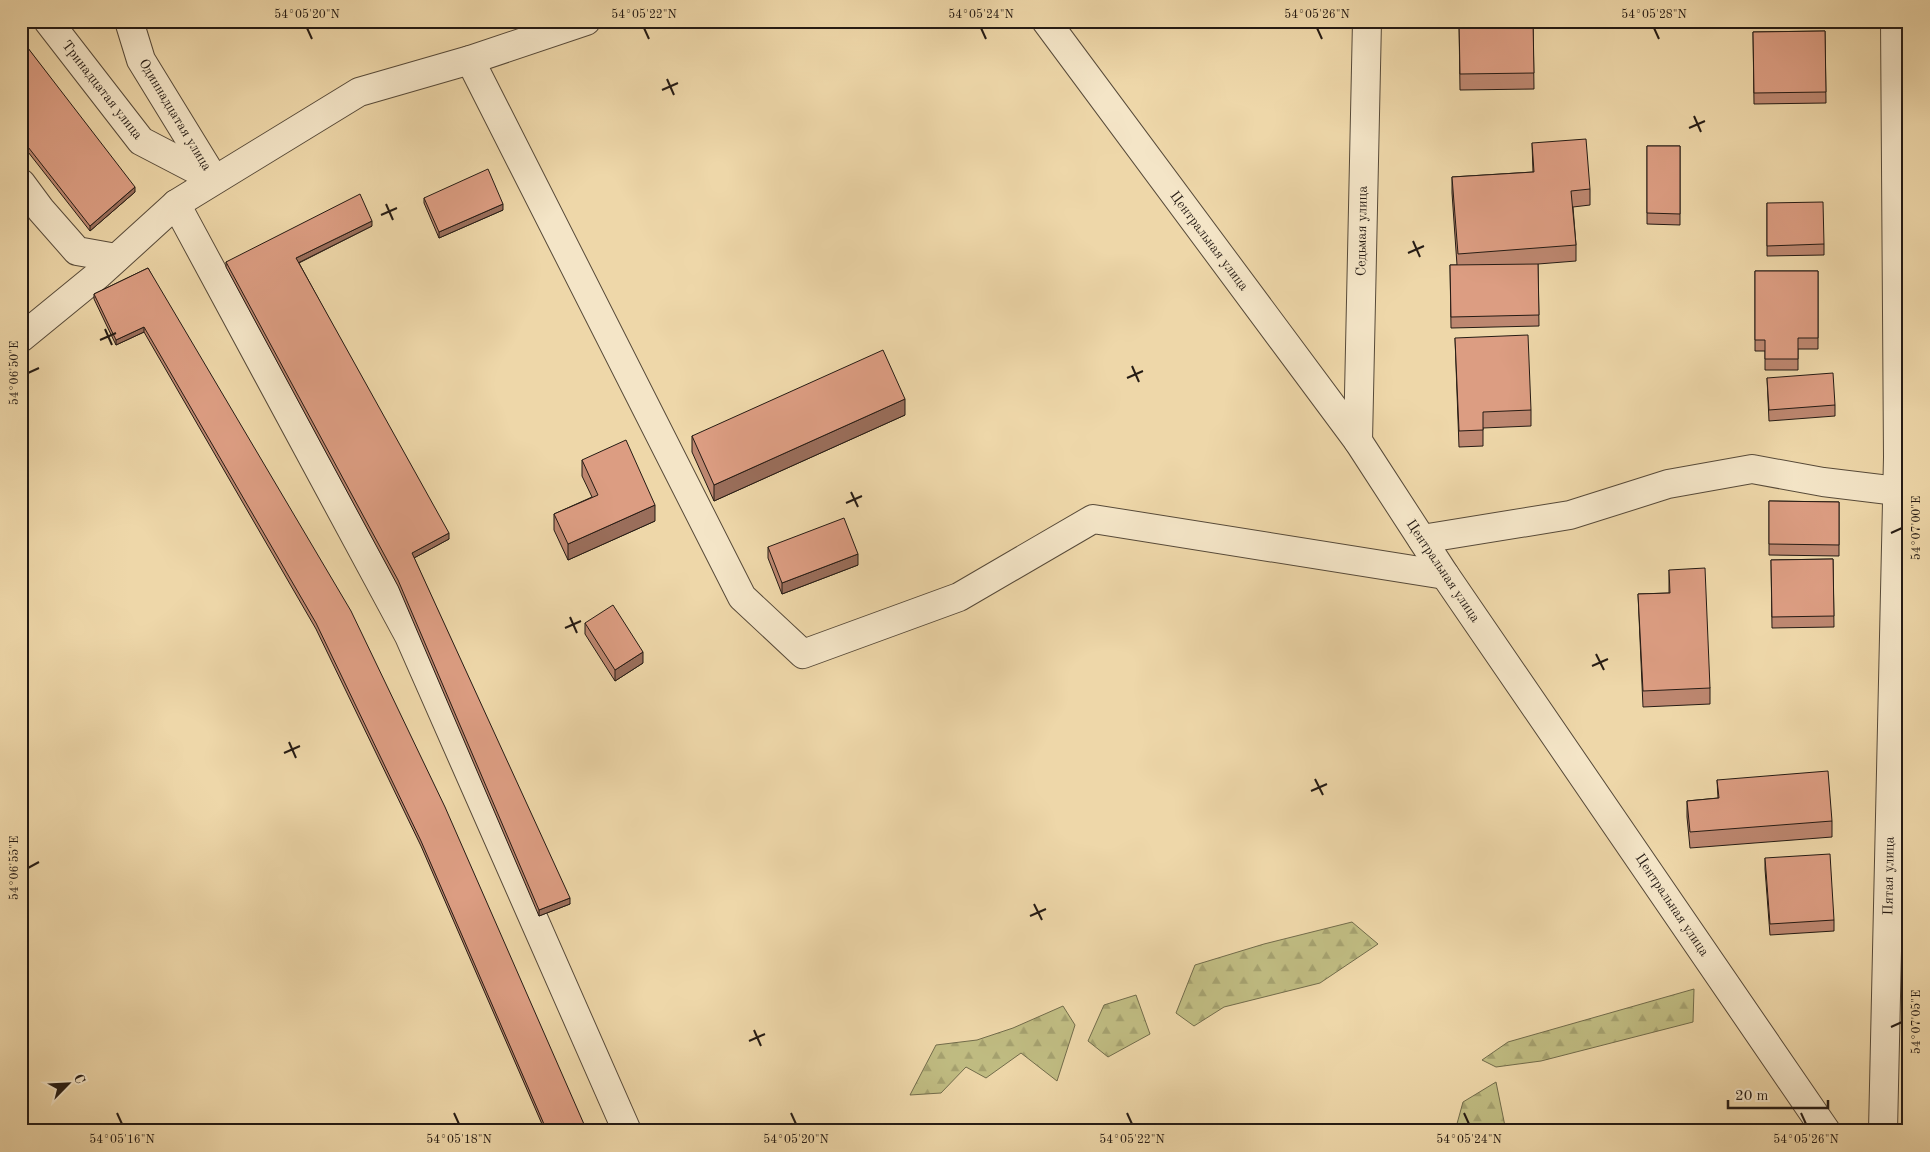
<svg xmlns="http://www.w3.org/2000/svg" width="1930" height="1152" font-family="'Old Standard TT',serif">
  <defs>
    <pattern id="forest-firs" width="22" height="20" patternUnits="userSpaceOnUse" patternTransform="scale(1.25)"><rect width="22" height="20" fill="#c0bc82"/><path d="M5 1l3.5 6h-7zM16 11l3.5 6h-7z" fill="#a5a16f"/></pattern>
  </defs>
  <rect width="100%" height="100%" fill="#eed7a9"/>
  <filter id="stains"><feTurbulence type="fractalNoise" baseFrequency=".004" numOctaves="4"/><feColorMatrix values="0 0 0 0 .2 0 0 0 0 .09 0 0 0 0 .02 0 0 0 .5 -.17"/></filter>
  <radialGradient id="worn" r=".72"><stop offset=".6" stop-color="#630" stop-opacity="0"/><stop offset="1" stop-color="#630" stop-opacity=".3"/></radialGradient>
  <g fill="url(#forest-firs)" stroke="#726c4b">
    <polygon points="1352,922 1378,944 1320,983 1224,1007 1194,1026 1176,1013 1195,965 1264,944"/>
    <polygon points="1694,989 1693,1022 1541,1061 1496,1067 1482,1060 1508,1042"/>
    <polygon points="1136,995 1150,1034 1108,1057 1088,1041 1104,1005"/>
    <polygon points="1063,1006 1075,1025 1057,1081 1021,1053 986,1078 966,1067 941,1093 910,1095 936,1045 977,1040 1013,1028"/>
    <polygon points="1496,1082 1506,1131 1455,1131 1463,1102"/>
  </g>
  <g fill="none" stroke-linecap="round" stroke-linejoin="round">
    <g stroke="#574a39" stroke-width="30">
      <g id="minor">
        <polyline points="48,21 141,141 214,179"/>
        <polyline points="129,21 141,60 214,179"/>
        <polyline points="1046,21 1358,441 1445,575 1826,1131"/>
        <polyline points="470,60 742,597 803,654 959,597 1093,519 1445,575"/>
        <polyline points="21,183 41,210 77,251 116,258"/>
        <polyline points="176,204 409,636 627,1131"/>
        <polyline points="21,338 98,275 176,204 359,92 470,60 586,21"/>
        <polyline points="1358,441 1367,21"/>
        <polyline points="1422,539 1570,515 1668,484 1752,469 1823,482 1897,491"/>
        <polyline points="1883,1131 1898,457 1895,21"/>
      </g>
    </g>
    <use href="#minor" stroke="#f4e5c7" stroke-width="28"/>
  </g>
  <g fill="#bd8770" stroke="#251b14">
    <polygon points="1459,21 1533,21 1534,89 1460,90"/>
    <polygon points="1825,31 1826,103 1754,104 1753,32"/>
    <polygon points="21,39 135,192 90,231 21,143"/>
    <polygon points="1903,67 1909,67 1909,165 1904,165"/>
    <polygon points="1532,143 1590,189 1590,205 1573,207 1576,245 1576,261 1538,264 1539,326 1451,328 1450,265 1457,265 1452,193 1452,177 1533,172"/>
    <polygon points="1647,146 1680,146 1680,225 1647,224"/>
    <polygon points="424,198 503,210 439,238 424,203"/>
    <polygon points="1767,203 1824,244 1824,255 1767,256"/>
    <polygon points="372,226 299,263 449,539 414,558 570,904 539,916 398,586 226,267 226,262"/>
    <polygon points="148,268 587,1131 545,1131 421,846 316,629 144,332 116,345 94,299 94,294"/>
    <polygon points="1755,271 1818,271 1818,349 1798,349 1798,370 1765,370 1765,351 1755,351"/>
    <polygon points="1455,338 1531,410 1531,426 1483,428 1483,446 1459,447"/>
    <polygon points="1767,378 1835,405 1835,416 1769,421"/>
    <polygon points="905,415 714,501 692,452 692,436"/>
    <polygon points="582,460 655,521 568,560 554,530 554,514 592,497 582,476"/>
    <polygon points="1769,501 1839,502 1839,556 1769,555"/>
    <polygon points="768,547 858,565 782,594 768,558"/>
    <polygon points="1833,559 1834,627 1772,628 1771,560"/>
    <polygon points="1669,570 1710,688 1710,704 1643,707 1638,594 1669,593"/>
    <polygon points="585,623 643,663 615,681 585,634"/>
    <polygon points="1717,780 1832,821 1832,837 1690,848 1687,817 1687,801 1718,798"/>
    <polygon points="1765,858 1834,920 1834,931 1770,935 1765,869"/>
  </g>
  <g fill="#9a6e5b" stroke="#251b14">
    <polygon points="135,187 135,192 90,231 90,226"/>
    <polygon points="503,204 503,210 439,238 439,232"/>
    <polygon points="372,221 372,226 296,264 296,258"/>
    <polygon points="144,327 144,332 116,345 116,340"/>
    <polygon points="905,399 905,415 714,501 714,485"/>
    <polygon points="655,505 655,521 568,560 568,544"/>
    <polygon points="449,533 449,539 412,559 412,553"/>
    <polygon points="858,554 858,565 782,594 782,583"/>
    <polygon points="643,652 643,663 615,681 615,670"/>
    <polygon points="570,898 570,904 539,916 539,910"/>
  </g>
  <g fill="#dc9d82" stroke="#251b14">
    <polygon points="1459,21 1533,21 1534,73 1460,74"/>
    <polygon points="1825,31 1826,92 1754,93 1753,32"/>
    <polygon points="21,39 135,187 90,226 21,138"/>
    <polygon points="1903,67 1909,67 1909,149 1904,149"/>
    <polygon points="1586,139 1590,189 1571,191 1576,245 1458,254 1452,177 1534,172 1532,143"/>
    <polygon points="1647,146 1680,146 1680,214 1647,213"/>
    <polygon points="488,169 503,204 439,232 424,198"/>
    <polygon points="360,194 372,221 296,258 449,533 412,553 570,898 539,910 398,580 226,262"/>
    <polygon points="1823,202 1824,244 1767,246 1767,203"/>
    <polygon points="1538,264 1539,315 1451,317 1450,265"/>
    <polygon points="148,268 351,611 445,807 587,1131 547,1131 421,841 316,623 144,327 116,340 94,294"/>
    <polygon points="1755,271 1818,271 1818,338 1798,338 1798,359 1765,359 1765,340 1755,340"/>
    <polygon points="1528,335 1531,410 1483,412 1483,430 1459,431 1455,338"/>
    <polygon points="883,350 905,399 714,485 692,436"/>
    <polygon points="1833,373 1835,405 1769,410 1767,378"/>
    <polygon points="626,440 655,505 568,544 554,514 598,495 582,460"/>
    <polygon points="1769,501 1839,502 1839,545 1769,544"/>
    <polygon points="844,518 858,554 782,583 768,547"/>
    <polygon points="1833,559 1834,616 1772,617 1771,560"/>
    <polygon points="1705,568 1710,688 1643,691 1638,594 1670,593 1669,570"/>
    <polygon points="613,605 643,652 615,670 585,623"/>
    <polygon points="1828,771 1832,821 1690,832 1687,801 1719,798 1717,780"/>
    <polygon points="1830,854 1834,920 1770,924 1765,858"/>
  </g>
  <path fill="none" stroke="#251b14" stroke-width="2" d="M307,28L312,39M644,28L649,39M981,28L986,39M1317,28L1322,39M1654,28L1659,39M667,79L674,95M662,90L678,83M1694,116L1701,132M1689,128L1705,121M386,204L393,220M381,215L397,208M1413,241L1420,257M1408,253L1424,246M105,329L112,345M100,340L116,333M1132,366L1139,382M28,373L39,368M1127,378L1143,371M851,492L858,507M846,503L862,496M1891,533L1902,528M570,617L577,633M565,628L581,621M1596,654L1604,670M1592,666L1608,659M289,742L296,758M284,753L300,746M1315,779L1323,795M1311,791L1327,784M28,868L39,862M1034,904L1042,920M1030,916L1046,909M1891,1027L1902,1022M754,1030L761,1046M749,1041L765,1034M117,1113L122,1124M454,1113L459,1124M791,1113L796,1124M1127,1113L1132,1124M1464,1113L1469,1124M1801,1113L1806,1124"/>
  <g text-anchor="middle" dominant-baseline="central" stroke-width="4.5" stroke-linejoin="round" paint-order="stroke">
    <g font-size="14" fill="#251b14" stroke="#f4e5c7">
      <text transform="translate(102 90) rotate(52)">Тринадцатая улица</text>
      <text transform="translate(175 115) rotate(59)">Одиннадцатая улица</text>
      <text transform="translate(1362 231) rotate(-89)">Седьмая улица</text>
      <text transform="translate(1209 241) rotate(53)">Центральная улица</text>
      <text transform="translate(1443 571) rotate(56)">Центральная улица</text>
      <text transform="translate(1889 876) rotate(-89)">Пятая улица</text>
      <text transform="translate(1672 905) rotate(56)">Центральная улица</text>
    </g>
  </g>
  <rect width="1930" height="1152" fill="none" stroke="#eed7a9" stroke-width="55"/>
  <g transform="translate(68 1084) rotate(66)" stroke="#f4e5c7" stroke-width="4" paint-order="stroke">
  <path d="M0-4L9 19L0 12L-9 19Z" fill="#251b14"/>
  <text y="-8" font-size="14" font-weight="bold" text-anchor="middle" fill="#251b14">С</text>
  </g>
  <path d="M1728 1100v8h100v-8" fill="none" stroke="#251b14" stroke-width="2.5"/>
  <text x="1735" y="1100" font-size="15" fill="#251b14" stroke="#f4e5c7" stroke-width="4" paint-order="stroke">20 m</text>
  <rect x="28" y="28" width="1874" height="1096" fill="none" stroke="#251b14" stroke-width="2"/>
  <g font-size="12" text-anchor="middle" fill="#251b14">
    <text x="307" y="18">54°05'20"N</text>
    <text x="644" y="18">54°05'22"N</text>
    <text x="981" y="18">54°05'24"N</text>
    <text x="1317" y="18">54°05'26"N</text>
    <text x="1654" y="18">54°05'28"N</text>
    <text transform="translate(14 373) rotate(-90)" y="4">54°06'50"E</text>
    <text transform="translate(1916 528) rotate(-90)" y="4">54°07'00"E</text>
    <text transform="translate(14 868) rotate(-90)" y="4">54°06'55"E</text>
    <text transform="translate(1916 1022) rotate(-90)" y="4">54°07'05"E</text>
    <text x="122" y="1143">54°05'16"N</text>
    <text x="459" y="1143">54°05'18"N</text>
    <text x="796" y="1143">54°05'20"N</text>
    <text x="1132" y="1143">54°05'22"N</text>
    <text x="1469" y="1143">54°05'24"N</text>
    <text x="1806" y="1143">54°05'26"N</text>
  </g>
  <rect width="100%" height="100%" filter="url(#stains)"/>
  <rect width="100%" height="100%" fill="url(#worn)"/>
</svg>
